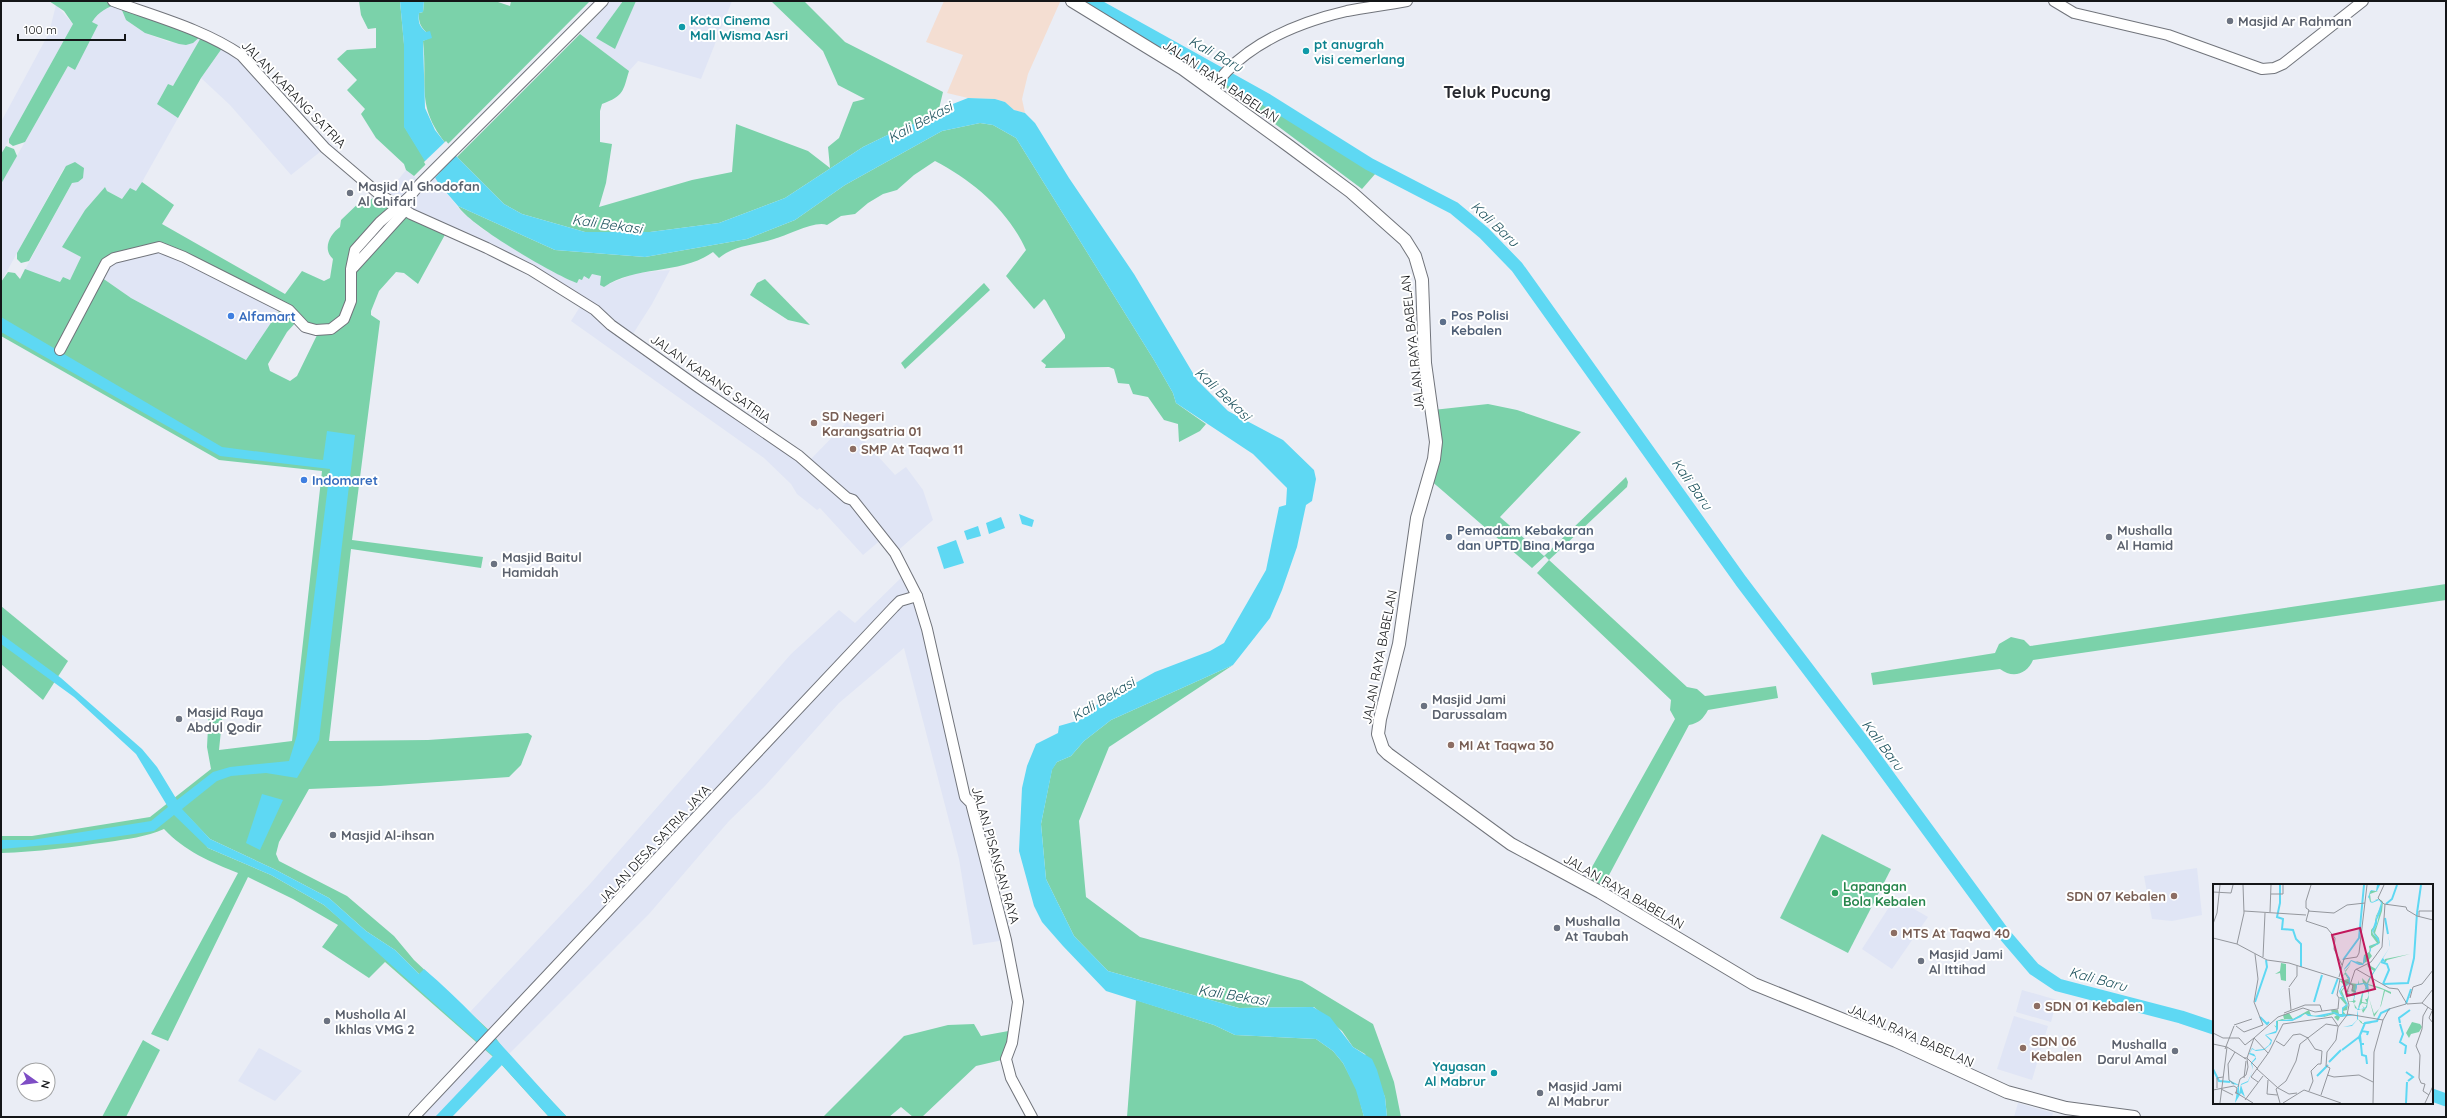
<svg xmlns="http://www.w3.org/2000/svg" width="2447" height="1118" font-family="Quicksand,sans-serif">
  <rect width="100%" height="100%" fill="#eaedf5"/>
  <g fill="#e0e5f5">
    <polygon points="611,1 732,1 701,79 638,61 629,71 580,34"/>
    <polygon points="119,3 126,20 145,33 169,42 203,35 173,87 168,84 157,104 178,118 142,182 136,192 123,199 107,191 105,187 85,210 63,247 81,257 70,280 63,277 30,328 1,314 72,183 64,168 1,282 1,184 68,66 75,70 97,25 92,22 98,13"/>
    <polygon points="56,5 73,24 1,154 1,122 49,33"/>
    <polygon points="225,44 325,148 291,175 230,105 201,78"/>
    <polygon points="406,170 414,176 420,184 433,172 439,184 461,211 482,229 573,281 577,282 584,275 589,279 592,274 601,276 604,286 636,273 670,270 652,304 631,337 808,462 847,422 895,475 906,467 923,490 933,520 895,553 882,539 863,555 820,508 817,510 797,494 791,484 764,458 571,321 583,302 385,196"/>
    <polygon points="159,247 282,308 246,360 131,298 98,275 106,263"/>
    <polygon points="906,573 917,596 1006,940 973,945 959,859 904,648 839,703 765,786 729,821 649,914 508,1055 493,1034 470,1012 590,884 791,654 839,610 855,623"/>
    <polygon points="2197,868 2202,915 2172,921 2152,919 2144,876"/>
    <polygon points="1895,898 1928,917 1892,969 1862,949"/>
    <polygon points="2022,990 2057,1000 2051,1022 2016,1012"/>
    <polygon points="2014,1016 2048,1026 2032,1080 1997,1069"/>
    <polygon points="482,1046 493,1057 435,1117 414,1117"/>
    <polygon points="259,1048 302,1071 275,1101 238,1081"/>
    <polygon points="2018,1103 2053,1113 2052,1117 2014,1117"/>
  </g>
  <polygon fill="#f4ded2" points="944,1 1060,2 1028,74 1022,99 1025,113 1014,110 1005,102 995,99 968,98 947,93 963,55 926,42"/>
  <g fill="#7bd2aa" fill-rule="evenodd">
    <path d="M49,1H113L203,34L225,44L201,78L178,118L157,104L168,84L173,86L203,34L193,43L186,45L179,44L145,33L126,20L119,3C107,8 99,11 92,22L98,25L75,70L68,66L25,142L13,146L9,143V139L73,24L64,11Z"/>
    <polygon points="359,1 400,1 404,44 404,126 427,163 414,176 406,170 404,164 376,138 361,114 365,109 347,90 357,80 337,59 347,50 376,48 376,28 368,29 361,15"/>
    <path d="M424,1H495L510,6L511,1H590L447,145C415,106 428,86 423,41L431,37C423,29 418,26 419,13L423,12Z"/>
    <polygon points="623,1 636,1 615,49 596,38"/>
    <path d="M771,1H804L845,42L943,92L937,117L904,127L863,147L785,198L719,223L650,232H585L522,214L504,204L457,157L580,34L629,71C623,91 624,96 602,104L600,111V142L612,144L606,183L599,207L692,180L732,172L736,124L808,151L830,168L828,147L839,138L853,102L865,99L838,85L823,51Z"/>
    <polygon points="1228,82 1376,173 1362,189 1224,86"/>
    <path d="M980,123L993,125L1016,138L1154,360L1173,393L1176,403L1206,424L1200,431L1179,442L1178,424L1164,420L1148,397L1133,394L1129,384L1118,383L1114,369L1109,367L1045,368L1046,365L1041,361L1065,338V335L1046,301L1044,299L1034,309L1006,276L1026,250C1008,210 973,181 935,161L914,175L897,190L883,194L868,203L855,214L841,216L827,225C815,220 787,236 774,239C756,245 734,245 719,258L713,252C681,275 636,265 604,287L600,285L601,276L592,274L589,279L584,276L582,280L579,279L577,283C554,275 469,225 458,206L555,250L645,257L747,239L795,220L845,185L942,131Z"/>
    <polygon points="6,146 14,149 17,156 1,184 1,154"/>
    <polygon points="75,162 84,168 83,178 78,182 72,183 29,261 21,263 17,259 17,253 66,166"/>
    <path d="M142,182L174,205L162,224L285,294L302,271L324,281L330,278L333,259C322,249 330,234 340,227L341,220L365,197L370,200L375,197L384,200L447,231L418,284L404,273L396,272L379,291L371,311V315L380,321L352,540L483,557L481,568L351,549L329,741L428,740L528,733L532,736L521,765L509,777L380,786L309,789L279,842L276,854L279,861L347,896L394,936L414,960L493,1034L508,1055L567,1117H549L500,1063L385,962L369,978L322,947L338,925L293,899L248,877L168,1041L151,1034L238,873C212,863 183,850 164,829C146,837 127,839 108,842C72,847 37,852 1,853V836H32L150,817L211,769L207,747L209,708L223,711L219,750L292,741L322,471L219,460L1,336V282L8,272L15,273L20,279L25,269L60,282L63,277L70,280L81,257L62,247L85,210L105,187L107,191L122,199L130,188L136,191ZM159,247L281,308L246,360L131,298L98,275L122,255ZM298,320L319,331L297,376L290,381L270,371L268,364L287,332ZM184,812L210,839L274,869L329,898L366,931L395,950L419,974L412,981L324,905L271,875L208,848Z"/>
    <polygon points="765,279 810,325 788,320 750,295 757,283"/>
    <polygon points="984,283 990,290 905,369 901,363"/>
    <path d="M1488,404L1517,410L1581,432L1500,517L1544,556L1626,477L1628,482L1627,487L1549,560L1687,687L1697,689L1705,696L1776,686L1778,698L1708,710C1703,719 1699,723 1689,725L1600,892L1583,883L1675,719L1670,710L1671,700L1537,573L1549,560L1545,556L1532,568L1429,479L1433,410Z"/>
    <path d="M2446,584V600L2033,660C2027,674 2013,679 2000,669L1873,685L1871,673L1995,653L1999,644L2011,637L2024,640L2030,646Z"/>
    <polygon points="1,606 68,661 43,700 1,664"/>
    <polygon points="1233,665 1109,747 1079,821 1086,897 1140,937 1302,981 1373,1024 1394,1082 1401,1117 1387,1117 1385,1097 1365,1054 1353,1047 1342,1031 1314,1007 1239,1008 1108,971 1074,936 1046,879 1041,824 1052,769 1057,762 1071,756 1084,741 1111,720"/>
    <polygon points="1822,834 1891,869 1848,953 1780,918"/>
    <polygon points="1136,1000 1214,1025 1235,1035 1316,1039 1333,1051 1343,1063 1357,1090 1364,1117 1127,1117"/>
    <polygon points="974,1024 981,1036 1014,1030 1006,1059 976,1066 922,1117 913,1117 901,1107 889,1117 823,1117 904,1036 948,1025"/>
    <polygon points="143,1040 160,1050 126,1117 102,1117"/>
  </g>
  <g fill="#5ed8f3">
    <path d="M400,1H424L423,12L419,13C418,22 419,26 426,32L430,31L432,38L423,41L425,108L435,130L453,153L504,204L522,214L585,232H650L719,223L785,198L863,147L904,127L936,117L940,109L968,98L995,99L1005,102L1014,110L1025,113L1035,123L1069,178L1134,274L1197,380L1228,411L1283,440L1314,470L1316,479L1312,501L1306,505L1297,547L1282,590L1270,618L1233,665L1111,720L1084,741L1071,756L1057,762L1052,770L1041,824L1046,879L1074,936L1108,971L1239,1008L1313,1007L1330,1017L1353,1047L1372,1059L1377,1070L1385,1097L1387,1117H1364L1356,1090L1343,1063L1333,1051L1316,1039L1235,1035L1214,1025L1106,991L1063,946L1042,922L1034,906L1019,851L1022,788L1027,766L1036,744L1058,733L1059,726L1080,720L1098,704L1155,672L1210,651L1224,643L1266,570L1279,507L1286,505L1287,488L1253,454L1176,403L1173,393L1154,360L1016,138L993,125L980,123L942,131L845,185L795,220L747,239L645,257L555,250L458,206L439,184L404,127V45Z"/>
    <path d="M1,317L222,447L323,460L327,431L355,435L319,740L297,778L266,773L231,776L217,781L182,809L210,839L274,869L329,898L366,931L395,950L419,974L424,969C477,1014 520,1067 567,1117H549L502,1065L452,1117H435L493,1056L324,905L271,875L208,848L174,815L154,831L80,842L1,849V840H32L151,821L168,807L136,754L74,697L1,644V634L61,678L142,749L157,767L177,800L213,772L230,767L289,761L297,735L330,469L220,456L1,332Z"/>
    <polygon points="1019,514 1034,520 1032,527 1022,524"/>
    <polygon points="1001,517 1005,528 989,534 986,523"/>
    <polygon points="978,526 981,536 967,540 964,531"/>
    <polygon points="956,540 964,563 944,569 937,547"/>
    <polygon points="262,794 283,800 260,850 246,843"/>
  </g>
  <polygon fill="#eaedf5" points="446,141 457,154 434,179 424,162"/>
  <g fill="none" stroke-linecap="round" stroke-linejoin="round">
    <g stroke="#5ed8f3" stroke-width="13">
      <polyline points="1089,1 1267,100 1369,164 1454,208 1484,233 1517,267 1741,581 1867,747 2004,934 2034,969 2058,985 2181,1017 2214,1028"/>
      <polyline points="2432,1095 2446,1100"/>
    </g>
    <g stroke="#71747b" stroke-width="12">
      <g id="minor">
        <path d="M113,1C156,17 203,29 241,55L325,148L379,194L411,214L487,248L531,270L595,310L611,325L698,387L799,456L847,498L853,500L895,553L917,596L927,629L965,797L971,803L1006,940L1018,1002L1012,1043L1006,1059L1011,1078L1032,1117"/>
        <polyline points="2054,1 2074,13 2168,35 2262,69 2274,68 2283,64 2363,1"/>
        <path d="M1213,91C1217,84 1222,76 1227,71C1258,39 1304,21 1347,11C1367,7 1387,5 1407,1"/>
        <polyline points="352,269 402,214 405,209 405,202 420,184 603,1"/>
        <polyline points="60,350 106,263 114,258 159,247 184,257 289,310 305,327 316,330 331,329 344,319 351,301 351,269 355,250 380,222 408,198"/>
        <polyline points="414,1117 894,607 900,601 917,596"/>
      </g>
    </g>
    <g stroke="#71747b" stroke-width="14">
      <polyline id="major" points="1072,1 1183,69 1289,146 1351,192 1405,240 1415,256 1422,280 1425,363 1436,442 1434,459 1417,518 1399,644 1380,719 1378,734 1383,749 1388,754 1511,844 1600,892 1754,984 1896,1041 2007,1092 2066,1108 2134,1117"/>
    </g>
    <use href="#minor" stroke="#fff" stroke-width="10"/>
    <use href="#major" stroke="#fff" stroke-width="12"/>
  </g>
  <g fill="#6b7280" stroke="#fff" stroke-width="1.5">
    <circle cx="2230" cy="21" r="4"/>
    <circle cx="350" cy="193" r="4"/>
    <circle cx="2109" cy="537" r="4"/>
    <circle cx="494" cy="564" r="4"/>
    <circle cx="1424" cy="706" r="4"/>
    <circle cx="179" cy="719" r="4"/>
    <circle cx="333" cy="835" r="4"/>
    <circle cx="1557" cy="928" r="4"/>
    <circle cx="1921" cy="961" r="4"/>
    <circle cx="327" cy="1021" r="4"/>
    <circle cx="2175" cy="1051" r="4"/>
    <circle cx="1540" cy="1093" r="4"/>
  </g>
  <g fill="#0f9aa8" stroke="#fff" stroke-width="1.5">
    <circle cx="682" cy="27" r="4"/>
    <circle cx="1306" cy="51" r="4"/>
    <circle cx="1494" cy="1073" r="4"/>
  </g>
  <g fill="#3f7fe0" stroke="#fff" stroke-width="1.5">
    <circle cx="231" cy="316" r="4"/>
    <circle cx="304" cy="480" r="4"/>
  </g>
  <g fill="#5c6f8a" stroke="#fff" stroke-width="1.5">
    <circle cx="1443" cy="322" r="4"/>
    <circle cx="1449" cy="537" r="4"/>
  </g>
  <g fill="#8d6e63" stroke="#fff" stroke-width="1.5">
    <circle cx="814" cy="423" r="4"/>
    <circle cx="853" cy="449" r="4"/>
    <circle cx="1451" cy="745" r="4"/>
    <circle cx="2174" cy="896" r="4"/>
    <circle cx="1894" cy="933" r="4"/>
    <circle cx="2037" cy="1006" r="4"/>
    <circle cx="2023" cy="1048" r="4"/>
  </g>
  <circle fill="#2e9e5b" stroke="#fff" stroke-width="1.5" cx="1835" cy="893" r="4"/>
  <g text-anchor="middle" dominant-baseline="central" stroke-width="4" stroke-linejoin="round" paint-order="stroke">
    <g font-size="13" font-weight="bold" fill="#0d838f" stroke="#fff" text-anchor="start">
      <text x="690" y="20">Kota Cinema<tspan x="690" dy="15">Mall Wisma Asri</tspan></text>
      <text x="1314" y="44">pt anugrah<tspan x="1314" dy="15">visi cemerlang</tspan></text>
      <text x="1486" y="1066" text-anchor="end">Yayasan<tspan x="1486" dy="15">Al Mabrur</tspan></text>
    </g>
    <g font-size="13" font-weight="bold" fill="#5b616d" stroke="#fff" text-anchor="start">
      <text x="2238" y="21">Masjid Ar Rahman</text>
      <text x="358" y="186">Masjid Al Ghodofan<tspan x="358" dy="15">Al Ghifari</tspan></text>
      <text x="2117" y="530">Mushalla<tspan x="2117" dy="15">Al Hamid</tspan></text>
      <text x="502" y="557">Masjid Baitul<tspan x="502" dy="15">Hamidah</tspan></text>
      <text x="1432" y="699">Masjid Jami<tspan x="1432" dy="15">Darussalam</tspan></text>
      <text x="187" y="712">Masjid Raya<tspan x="187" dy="15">Abdul Qodir</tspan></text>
      <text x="341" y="835">Masjid Al-ihsan</text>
      <text x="1565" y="921">Mushalla<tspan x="1565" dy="15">At Taubah</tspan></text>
      <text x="1929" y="954">Masjid Jami<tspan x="1929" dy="15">Al Ittihad</tspan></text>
      <text x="335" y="1014">Musholla Al<tspan x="335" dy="15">Ikhlas VMG 2</tspan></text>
      <text x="2167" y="1044" text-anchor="end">Mushalla<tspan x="2167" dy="15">Darul Amal</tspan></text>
      <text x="1548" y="1086">Masjid Jami<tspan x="1548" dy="15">Al Mabrur</tspan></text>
    </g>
    <g font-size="13" fill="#141618" stroke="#fff">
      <text transform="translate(1221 81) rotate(34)">JALAN RAYA BABELAN</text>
      <text transform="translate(294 94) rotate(46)">JALAN KARANG SATRIA</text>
      <text transform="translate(1412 343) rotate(-96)">JALAN RAYA BABELAN</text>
      <text transform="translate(711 378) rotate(35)">JALAN KARANG SATRIA</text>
      <text transform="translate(1379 657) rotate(-79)">JALAN RAYA BABELAN</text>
      <text transform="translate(654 844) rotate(-47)">JALAN DESA SATRIA JAYA</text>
      <text transform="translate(996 855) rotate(74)">JALAN PISANGAN RAYA</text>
      <text transform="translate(1624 891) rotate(30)">JALAN RAYA BABELAN</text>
      <text transform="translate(1911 1035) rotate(24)">JALAN RAYA BABELAN</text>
    </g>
    <g font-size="13" font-weight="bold" fill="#4e5e75" stroke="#fff" text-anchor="start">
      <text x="1451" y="315">Pos Polisi<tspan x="1451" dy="15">Kebalen</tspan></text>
      <text x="1457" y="530">Pemadam Kebakaran<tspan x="1457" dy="15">dan UPTD Bina Marga</tspan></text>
    </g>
    <g font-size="13" font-weight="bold" fill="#366cbe" stroke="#fff" text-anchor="start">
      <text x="239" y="316">Alfamart</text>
      <text x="312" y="480">Indomaret</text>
    </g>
    <g font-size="13" font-weight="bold" fill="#785e54" stroke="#fff" text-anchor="start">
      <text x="822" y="416">SD Negeri<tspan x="822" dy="15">Karangsatria 01</tspan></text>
      <text x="861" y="449">SMP At Taqwa 11</text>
      <text x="1459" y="745">MI At Taqwa 30</text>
      <text x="2166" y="896" text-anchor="end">SDN 07 Kebalen</text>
      <text x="1902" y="933">MTS At Taqwa 40</text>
      <text x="2045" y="1006">SDN 01 Kebalen</text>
      <text x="2031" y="1041">SDN 06<tspan x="2031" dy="15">Kebalen</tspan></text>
    </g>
    <g font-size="13" font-weight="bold" fill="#27864d" stroke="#fff" text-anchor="start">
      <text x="1843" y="886">Lapangan<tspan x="1843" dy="15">Bola Kebalen</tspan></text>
    </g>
    <g font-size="14" font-style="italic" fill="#225661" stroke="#fff">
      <text transform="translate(1216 54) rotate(29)">Kali Baru</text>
      <text transform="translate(920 122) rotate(-28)">Kali Bekasi</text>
      <text transform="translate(607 224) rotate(8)">Kali Bekasi</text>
      <text transform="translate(1495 224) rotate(43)">Kali Baru</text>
      <text transform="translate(1223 394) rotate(43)">Kali Bekasi</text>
      <text transform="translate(1692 484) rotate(55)">Kali Baru</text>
      <text transform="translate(1103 699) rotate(-31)">Kali Bekasi</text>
      <text transform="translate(1883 745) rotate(53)">Kali Baru</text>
      <text transform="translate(2098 979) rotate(15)">Kali Baru</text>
      <text transform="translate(1233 995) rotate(9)">Kali Bekasi</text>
    </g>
    <g font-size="17" font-weight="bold" fill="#27292f" stroke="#fff">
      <text x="1497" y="91">Teluk Pucung</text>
    </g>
  </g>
  <g transform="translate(2213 884)">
    <rect width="220" height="220" fill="#eaedf5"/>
    <path d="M157,7H165L157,10L158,18L164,15L168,16L170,18L169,27L162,49L166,54L167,59L157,65L156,63L157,69L152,71L157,69L159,72L155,77L147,81L143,77L150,79L151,71L156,68V62L164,59L158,51V46L162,41V37L163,32L168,22L163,34V41L159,47L160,50L166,56L160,48L164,40L169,18L165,15L157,18L156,13ZM167,66L172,71L174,68L168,77L171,78L172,75L197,70L174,76L172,79L168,78L158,93L155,100L166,103L178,108V110L172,107L168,122L161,133L156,114L161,130L167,124L171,106L155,101L156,111L154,123L150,129L149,126H145V135L149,138V139H159L152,140L150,145L151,140L148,139L145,135V126L140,118L134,117H140L142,112L133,111L134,106L136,107L134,109L141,111L138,109H141L138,107L140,103L137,99L145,100V96L146,100L150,99L149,94L154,99L155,96L161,87L155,83L154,80L163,85L172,71ZM151,100L156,111L154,115H152L154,119L149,118L150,106L145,124L149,119L154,120L152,125L149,121L151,125L148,126L142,124L141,119L143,117L141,116L144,101ZM68,79L73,80V97L68,96L67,89L62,90L67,87ZM138,80L132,87L137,98L129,107L134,120L133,121L132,123L135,121L134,126L130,127L133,131L129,133L125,130L122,129L127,133L125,137L121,133L124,131L121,130L111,133H106L92,130L79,137H65V144L64,145L61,141L64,143V137L69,135L79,137L80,135H71L70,131L76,129L80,135L96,126L98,131L109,133L119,129L118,126H125L126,130H129V124L133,121L126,113H130L127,108L132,102L127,97L135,95L132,90L129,93ZM199,138L207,140L209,143L206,148L198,150L196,154L193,149Z" fill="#7bd2aa" fill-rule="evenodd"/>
    <path d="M164,1H167L164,7H158L156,13L158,19L165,15L169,18L168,27L164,36V40L160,48L166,55V60L163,61L157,62L158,66L157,69L152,72V78L150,81H146L138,77L137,80L131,86L137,94V99L135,101L129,103L127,108L135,120L134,122L130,125V130L144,131L145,126L142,124L145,125L153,102L151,100L144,101V103L140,119L142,124L140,119L143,100L151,99L154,100L155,98L157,93L177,63L175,50L177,61V63L170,74L173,78L168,77L155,98L156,111L153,124L145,126V135L139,142L130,143L117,139L112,140L117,139L130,143L139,141L144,136V131L127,133L120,129L109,133L95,132L92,129L88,133L79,137H64L65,145L63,149L53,151L59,156L58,160L51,166L43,167L39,165L37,169L41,170L43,173V175L39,179L40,186L35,198L28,201L32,213L28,209L22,219L25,201L19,200L16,196L26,201V210L28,200L35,197L40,186L38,179L43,173L36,170L39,164L42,166L51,165L56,161L58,157L52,151L63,147V137L80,135L92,129L101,132L121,128L129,131V124L134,120L127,110L126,107L129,102L135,100L136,96L131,85L138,76L150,80L151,72L157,69V62L166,59L159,47L168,19L166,16L159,19L155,13L158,6L163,7ZM154,103L156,110L153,123L146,126L149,111Z" fill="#5ed8f3" fill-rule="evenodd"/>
    <path fill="none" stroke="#5ed8f3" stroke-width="2" d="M67,1V19L64,33L70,35L69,45L80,46L83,55L88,60V83M173,20L179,15L184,1M204,29L208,1M172,34L175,50M130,76L146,54L151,1M168,78L174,80L176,86L170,100M170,100L195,99L201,74L204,29M119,110L125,94M42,118L54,83L53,76M101,118L109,91M193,120L198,105M47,133L54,140L56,138M187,139L186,134L197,126M187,140L190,150L187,158L193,162L192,170M147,151L149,171L153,172L154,180M147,151L152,139L164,137L168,129L177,125M151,160H148L146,153L149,147L155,148L154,151M129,166L146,153M116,178L128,166M0,185L6,197L17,198M193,188L200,193L195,197M104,192L115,181M193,219L194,198"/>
    <path fill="none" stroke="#94979d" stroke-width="1" d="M98,1L93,17V24L96,26L93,37L114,44L122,54L121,65L129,81M171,1L165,14L171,20M0,8L18,9L20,1M58,10H70V1M171,20L193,23L194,26L204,32L220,36M31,27L93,31M95,27L121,29L134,21L152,19M57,28L58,1M206,33V27H220M0,40L4,29L7,1M0,54L24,60L54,76L76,79L127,95L124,111L126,114L125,125L102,128L90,124L65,133L41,154L34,174H31M24,60L31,29L30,1M42,70L45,95L41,118L50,141M50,73L52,29M143,85L176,104L185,105L194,120L209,119L219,126M126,93L131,75L144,73L146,69L154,1M127,95L140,101L139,106L143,108M137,101L142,86L158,78L169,63L172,20M76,103L84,92V82M76,104L78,126M197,114L200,103L209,100L220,86M209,119L220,105M215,123L210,132L209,145L203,162L207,171L206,194L208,199L212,200L210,207L216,211M219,127L216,134L220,139M71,129L92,121H107L109,127M134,130L170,136M21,141L39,135M23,142L31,148L50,141M0,149L10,154H26L32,161L41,154L55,169M94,153L102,165L109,167L108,180H105L98,187L100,197L96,207M63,157L71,162L80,151L87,150L95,154M0,160L14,163L7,219M14,163L33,175M12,165L21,142M34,174L45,185M44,185L65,204L76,210L84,209M114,191L121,193L146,191L160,198M31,194L33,177M55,196L54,210L64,211M73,197L83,177L87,160L113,140L125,142M45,198L38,193L56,168L70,140L119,133L125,142M21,200L16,196L15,180L22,168M25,203L27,195L33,191L35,183L34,175M4,204V194L10,193M8,205L20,211M0,206L21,202L24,204L23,210M22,208L40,219M108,211L117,184L113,182L114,168L123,156L125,143L134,131L136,121L133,110L137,100M32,216L50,192M67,219L63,205L73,197M70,219L91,206L128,219M160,219L161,168L170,136L176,125L193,120M212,219L220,202"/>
    <path fill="#c2185b" fill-opacity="0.15" stroke="#c2185b" stroke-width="2" d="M147,44L162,105L134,112L119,51Z"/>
    <rect width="220" height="220" fill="none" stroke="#141618" stroke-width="2"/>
  </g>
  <rect width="2447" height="1118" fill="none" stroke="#141618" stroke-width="4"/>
  <g transform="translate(36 1082) rotate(104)"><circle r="19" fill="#ffffff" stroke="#a1a2a3"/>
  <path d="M0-3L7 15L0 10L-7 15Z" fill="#7e4dc5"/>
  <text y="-6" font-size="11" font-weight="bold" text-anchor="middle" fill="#141618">N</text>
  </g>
  <path d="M18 34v6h107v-6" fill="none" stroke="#141618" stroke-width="2"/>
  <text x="24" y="34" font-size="12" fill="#141618" stroke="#ffffff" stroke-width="3" paint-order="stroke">100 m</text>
</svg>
